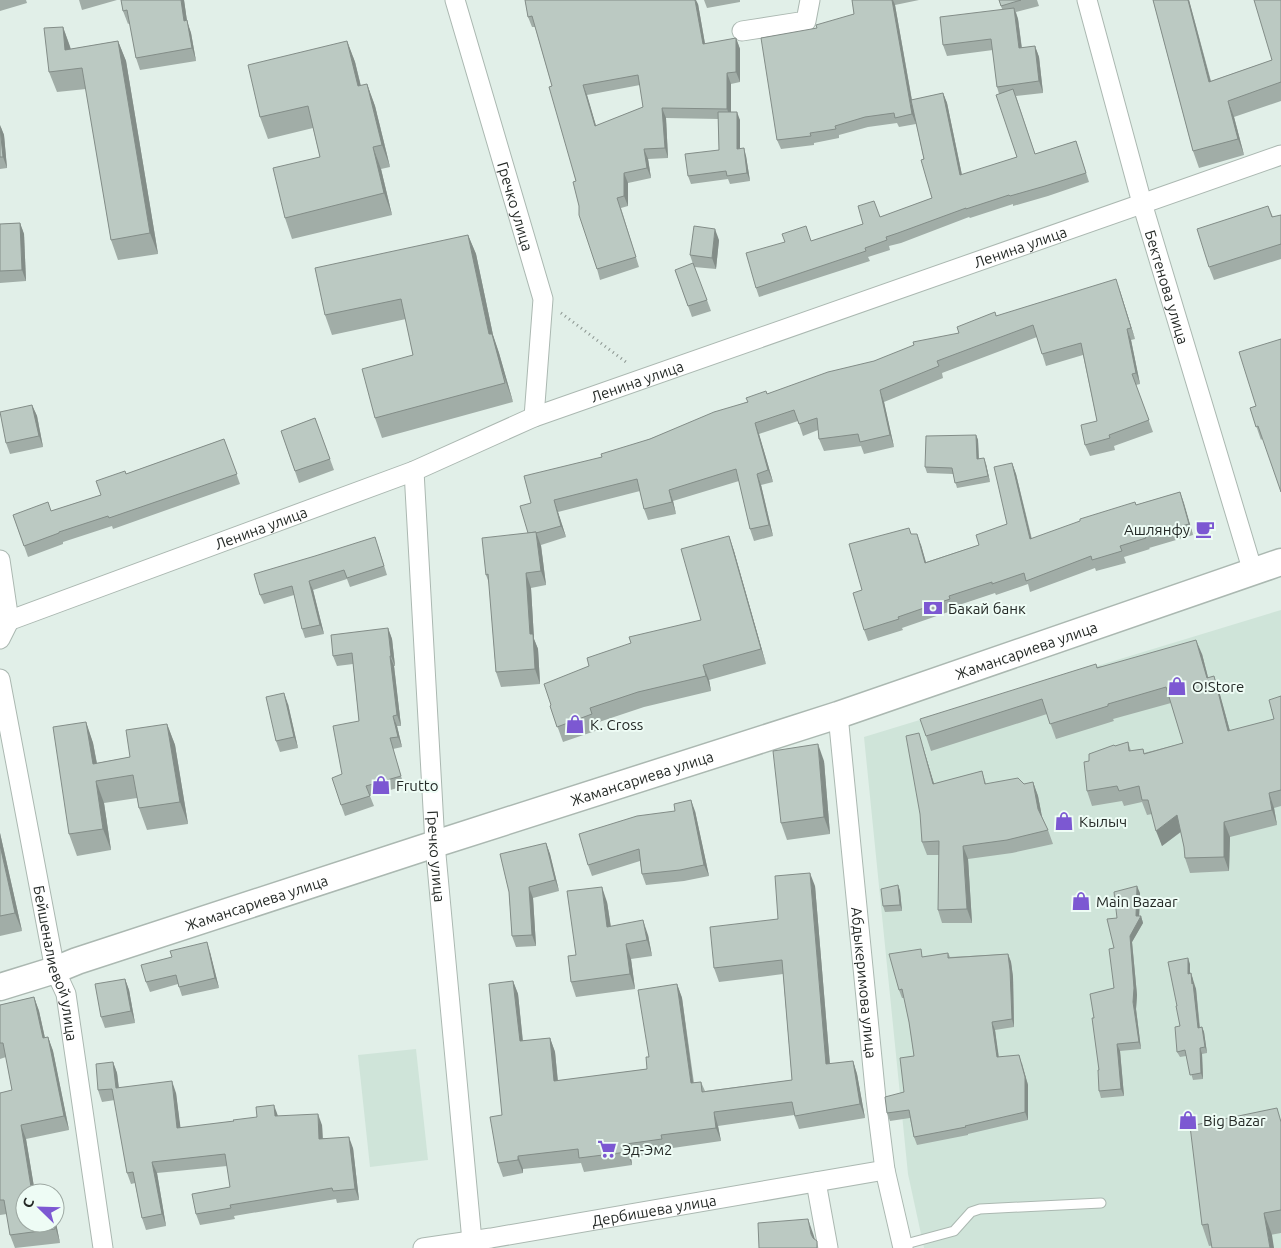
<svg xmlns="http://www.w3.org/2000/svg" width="1281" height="1248" font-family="Ubuntu,sans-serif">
  <rect width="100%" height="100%" fill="#e1efe8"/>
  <g fill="#cfe4d9">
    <polygon points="1281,610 1281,1248 924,1248 908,1174 864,737"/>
    <polygon points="416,1049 428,1160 370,1167 358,1055"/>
  </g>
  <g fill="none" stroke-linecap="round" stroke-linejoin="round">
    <g stroke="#abb8b1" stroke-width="11">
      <polyline id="lane" points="902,1245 954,1231 971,1212 980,1209 1101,1203"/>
    </g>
    <g stroke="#abb8b1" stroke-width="21">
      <g id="street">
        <path id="s1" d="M455,0L543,299L534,417"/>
        <path id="s2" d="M1087,0L1142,203L1253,572"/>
        <polyline points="742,31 806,21 810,0"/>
        <path id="s3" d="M414,471L435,844L472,1241"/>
        <polyline points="0,560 9,621 0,639"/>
        <path id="s4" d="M0,624L414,471L534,417L1281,155"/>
        <path id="s5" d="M0,679L55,970L66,994L103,1248"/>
        <path id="s6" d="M838,715L876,1099L885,1170L903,1248"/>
        <polyline points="816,1182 828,1248"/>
        <path id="s7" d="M423,1248L491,1238L885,1170"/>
      </g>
    </g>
    <g stroke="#abb8b1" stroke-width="29">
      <g id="secondary">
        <path id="s8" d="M0,987L55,970L77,961L435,844L838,715L1281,562"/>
      </g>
    </g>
    <polyline stroke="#8a948f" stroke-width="3" stroke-dasharray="1 4" stroke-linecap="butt" points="561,313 626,362"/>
    <use href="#lane" stroke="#fff" stroke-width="9"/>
    <use href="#street" stroke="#fff" stroke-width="19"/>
    <use href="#secondary" stroke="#fff" stroke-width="26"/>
  </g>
  <g fill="#a1ada7" fill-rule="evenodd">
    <polygon points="0,0 26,0 27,3 0,11"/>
    <polygon points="79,0 117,0 82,10"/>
    <polygon points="121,0 184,0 187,21 191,33 196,61 140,70 136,58 130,23 128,24 123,11"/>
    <path d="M525,0L698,4L705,44L736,38L740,49V82L731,84V112L740,120V148L746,156L750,181L730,184L728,179L691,184L688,176L719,150L718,119L666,118L668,158L648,159L651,178L628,183V206L621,208L639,267L600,280L597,269L579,206L576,181L552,86L535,27H532L528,17ZM640,85L643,107L596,126L587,95Z"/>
    <polygon points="704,0 740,0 740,2 707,8"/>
    <polygon points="852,0 919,0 895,5 912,100 943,93 947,103 962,175 1017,157 997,87 993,50 947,56 943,45 1002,9 999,0 1037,0 1039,6 1016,12 1018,19 1022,48 1035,46 1039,57 1043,93 1016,96 1035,154 1076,141 1089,182 1048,196 1013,206 1013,204 970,218 969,217 901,243 889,246 890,250 868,257 870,261 759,297 756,288 811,241 863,224 932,198 914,113 916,124 899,127 897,123 868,127 839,135 839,138 814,143 814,145 781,149 777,140 817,28 854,14"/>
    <polygon points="1153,0 1189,0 1211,81 1272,60 1281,0 1281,101 1234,117 1244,155 1199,168 1193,151"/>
    <polygon points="63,27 71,49 118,41 126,61 158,254 118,260 111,240 86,89 57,92 49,72"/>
    <polygon points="347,41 355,62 361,86 367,84 375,106 390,167 381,169 392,215 292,239 285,218 320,157 313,128 268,139 260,117"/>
    <polygon points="0,125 4,135 7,168 0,169"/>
    <polygon points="1268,206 1273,217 1281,215 1281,259 1214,280 1209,267"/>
    <polygon points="20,223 24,234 26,281 0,283 0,224"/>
    <polygon points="468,235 476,254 493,335 499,353 513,402 382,438 375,418 413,355 406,319 332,335 325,315"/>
    <polygon points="719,240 716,269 694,267 690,255"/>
    <polygon points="675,270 707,300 711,311 692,317"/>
    <polygon points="1120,291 1135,339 1131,340 1140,384 1136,385 1153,432 1114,446 1115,450 1090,456 1085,445 1097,421 1083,355 1046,366 1037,337 942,373 943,378 884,402 894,447 864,454 861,446 824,451 819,439 818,430 803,436 798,421 759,434 773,482 761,485 773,536 754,541 750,529 739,481 673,501 676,514 648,520 644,509 640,491 558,512 566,537 541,545 546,585 531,588 534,639 538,649 540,684 501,687 496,672 489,583 486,575 528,533 531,503 602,457 767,394 874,361 959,333 996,316"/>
    <polygon points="1281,339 1262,439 1261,440 1250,408 1256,406"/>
    <polygon points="32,405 37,416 43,447 10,454 6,443"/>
    <polygon points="315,418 334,470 299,483 281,431"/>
    <polygon points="976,435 978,440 979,459 986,464 990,482 957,488 953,474 927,473 925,467"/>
    <polygon points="224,439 240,484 113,529 112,526 63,542 63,544 28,557 13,515 51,511 101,495 126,474"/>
    <polygon points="1012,463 1016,474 1032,539 1136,505 1180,492 1193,535 1149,548 1150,549 1124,557 1126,563 1096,571 1095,568 1030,592 1028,584 996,595 995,593 953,607 954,610 902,628 903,630 868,641 864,630 862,590 912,534 921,545 926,562 979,545 1007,524"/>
    <polygon points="729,536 734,551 766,664 709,680 711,691 644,707 596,723 598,730 563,742 550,706 551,705 589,666 701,620"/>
    <polygon points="378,546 387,575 350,587 347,579 313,590 324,634 305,638 302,629 294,595 264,604 260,595"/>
    <polygon points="388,628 392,639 395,666 394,666 401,726 397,726 402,747 393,749 404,786 370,796 374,806 345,816 341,805 342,774 359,721 353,664 337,666 333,656"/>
    <polygon points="1202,654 1208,677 1219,691 1230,731 1274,719 1281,696 1281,806 1274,808 1277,825 1230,837 1229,871 1190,873 1185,858 1184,847 1181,832 1162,846 1152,814 1147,815 1142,802 1124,806 1122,801 1092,806 1087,791 1089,761 1115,746 1128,742 1131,751 1143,749 1144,753 1183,743 1171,703 1113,719 1114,721 1056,739 1047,714 931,751 926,736 1097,667"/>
    <polygon points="288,704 298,748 280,752 276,741"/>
    <polygon points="86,722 93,743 97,763 130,757 167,724 175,745 188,824 147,830 139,808 137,798 104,803 111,850 77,856 69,834"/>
    <polygon points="923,747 934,784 982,771 986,784 1024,784 1033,782 1038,796 1042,817 1048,830 1053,844 1012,853 968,859 972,923 942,923 938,910 939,855 927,855 922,842"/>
    <polygon points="824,761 830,834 787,840 781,823"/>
    <polygon points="695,811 709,876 684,881 646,885 642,874 640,861 592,876 588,865"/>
    <polygon points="0,833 22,931 0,936"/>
    <polygon points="546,843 550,854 559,891 533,898 536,946 516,947 512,936 509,892"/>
    <polygon points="898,885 900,891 902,911 885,912 883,906"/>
    <polygon points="815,886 830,1064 853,1061 857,1074 865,1118 799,1129 794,1115 718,1126 721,1141 666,1149 667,1152 631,1157 632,1165 584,1172 581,1163 523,1169 523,1173 503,1177 498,1163 513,981 518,994 523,1041 550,1038 555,1052 558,1081 647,1069 649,1057 677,984 682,998 694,1083 701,1082 705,1091 792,1080 783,974 719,982 714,968 778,919"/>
    <polygon points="1140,893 1139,916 1141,916 1143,923 1132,942 1137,995 1136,1009 1141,1049 1120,1051 1124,1096 1101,1098 1099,1091 1099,1070 1094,1018 1114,988 1114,948 1117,918"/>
    <polygon points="607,902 611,927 648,935 652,956 631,959 635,989 576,997 571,982 576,955"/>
    <polygon points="210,952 219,988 182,996 178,984 150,992 146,982 172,957"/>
    <polygon points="948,953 950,957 1008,954 1011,962 1013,977 1014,1027 995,1030 998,1057 1022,1063 1028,1085 1028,1120 968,1134 968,1135 917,1145 914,1137 910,1118 890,1121 887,1113 904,1092 914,1056 909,1022 904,998 902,998 899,990 924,957"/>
    <polygon points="1190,964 1190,974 1191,973 1193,979 1193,983 1196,989 1200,1027 1202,1027 1204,1032 1207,1053 1202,1054 1203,1079 1193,1080 1186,1056 1180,1057 1177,1052 1180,1026 1177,1006"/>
    <polygon points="125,979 129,990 135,1023 105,1028 101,1017"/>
    <polygon points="34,997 39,1011 45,1038 48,1037 53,1051 69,1130 26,1139 35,1193 25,1193 55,1223 55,1218 60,1243 15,1248 10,1235 7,1214 0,1215 0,1093 12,1090 6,1057 0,1059 0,1005"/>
    <polygon points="113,1062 117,1073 119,1088 176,1093 180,1128 278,1116 322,1125 323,1138 353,1148 359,1200 337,1203 336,1199 234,1216 235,1219 200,1225 196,1214 230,1187 227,1166 157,1173 166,1226 146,1230 142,1218 135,1183 131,1184 127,1173 115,1100 102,1102 98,1090"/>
    <polygon points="1281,1119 1281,1233 1209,1246 1202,1225"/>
  </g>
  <g fill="#838d88">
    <polygon points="181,0 184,0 187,21 191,33 196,61 192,48 184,21"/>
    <polygon points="695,0 696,0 698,4 707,55 703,44"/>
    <polygon points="892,0 893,0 895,5 916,124 912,114"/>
    <polygon points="1188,0 1189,0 1215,98 1209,82"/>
    <polygon points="1014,8 1018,19 1023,59 1019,48"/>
    <polygon points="63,27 70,47 73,70 65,50"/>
    <polygon points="736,38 740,49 740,82 736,72"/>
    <polygon points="118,41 126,61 158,254 150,233"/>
    <polygon points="347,41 355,62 366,108 358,86"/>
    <polygon points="1035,46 1039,57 1043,93 1039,81"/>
    <polygon points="727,73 731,84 731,119 727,109"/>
    <polygon points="367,84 375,106 390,167 382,145"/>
    <polygon points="583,85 587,95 599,136 595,126"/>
    <polygon points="943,93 947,103 964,185 960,175"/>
    <polygon points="1228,101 1234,117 1244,155 1238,139"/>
    <polygon points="662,108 666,118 668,158 665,148"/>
    <polygon points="737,112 740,120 740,157 737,149"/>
    <polygon points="0,125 4,135 7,168 3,157"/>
    <polygon points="373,147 381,169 392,215 384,193"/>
    <polygon points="744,148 746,156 750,181 747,173"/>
    <polygon points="644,149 648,159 651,178 647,168"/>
    <polygon points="624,173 628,183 628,206 624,196"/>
    <polygon points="20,223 24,234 26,281 22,270"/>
    <polygon points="715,229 719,240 716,269 712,258"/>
    <polygon points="468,235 476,254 493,335 499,353 513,402 489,334"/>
    <polygon points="1116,279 1120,291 1135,339 1131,328"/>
    <polygon points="1127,329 1131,340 1140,384 1136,373"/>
    <polygon points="880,390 884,402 894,447 890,435"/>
    <polygon points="32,405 37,416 43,447 39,436"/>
    <polygon points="755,423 759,434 773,482 768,470"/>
    <polygon points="976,435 978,440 979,465 977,459"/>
    <polygon points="984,458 986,464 990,482 988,476"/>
    <polygon points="1012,463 1016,474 1034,550 1030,539"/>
    <polygon points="757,474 761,485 773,536 769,525"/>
    <polygon points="669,490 673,501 676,514 672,502"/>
    <polygon points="1180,492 1184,503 1193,535 1189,524"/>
    <polygon points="554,500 558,512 566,537 561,526"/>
    <polygon points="536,532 541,546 546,585 541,571"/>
    <polygon points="917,534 921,545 929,574 925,563"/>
    <polygon points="729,536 734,551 766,664 761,649"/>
    <polygon points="526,573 531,588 534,639 538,649 540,684 535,669 530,634"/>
    <polygon points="309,581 313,590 324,634 320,625"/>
    <polygon points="388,628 392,639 395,666 391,656"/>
    <polygon points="1196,640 1202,654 1212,693 1207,678"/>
    <polygon points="390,656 394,666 401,726 397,715"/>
    <polygon points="703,665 709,680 711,691 706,676"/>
    <polygon points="1214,676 1219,691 1234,746 1228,731"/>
    <polygon points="284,693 288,704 298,748 294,737"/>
    <polygon points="393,716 397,726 402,747 398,737"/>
    <polygon points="86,722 93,743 100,781 93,764"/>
    <polygon points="167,724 175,745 188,824 180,802"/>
    <polygon points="919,733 923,747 938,797 933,784"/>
    <polygon points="818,744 824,761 830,834 824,817"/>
    <polygon points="96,781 104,803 111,850 103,829"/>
    <polygon points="1033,782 1038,796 1043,822 1038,809"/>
    <polygon points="1269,793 1274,808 1277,825 1272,810"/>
    <polygon points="691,800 695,811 709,876 704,865"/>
    <polygon points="1177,815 1183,830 1162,846 1156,831"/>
    <polygon points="1224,822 1230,837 1229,871 1224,857"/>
    <polygon points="0,833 22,931 15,913 0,845"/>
    <polygon points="546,843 550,854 559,891 555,880"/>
    <polygon points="963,846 968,859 972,923 967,909"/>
    <polygon points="810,873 815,886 831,1078 826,1064"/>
    <polygon points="898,885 900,891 902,911 900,905"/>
    <polygon points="1137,886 1140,893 1139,920 1141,916 1143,923 1132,942 1137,995 1136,1009 1141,1049 1139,1042 1133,1002 1130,936 1136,916"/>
    <polygon points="529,887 533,898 536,946 532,935"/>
    <polygon points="602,887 607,902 613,942 607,927"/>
    <polygon points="643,920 648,935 652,956 647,940"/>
    <polygon points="207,942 210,952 219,988 215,978"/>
    <polygon points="626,944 631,959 635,989 630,974"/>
    <polygon points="1008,954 1011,962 1013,977 1014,1027 1012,1019"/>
    <polygon points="1188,958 1190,964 1190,980 1188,974"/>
    <polygon points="1191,973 1196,989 1200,1033 1198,1028"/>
    <polygon points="125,979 129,990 135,1023 131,1011"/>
    <polygon points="513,981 518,994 524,1054 520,1041"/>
    <polygon points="677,984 682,998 695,1097 691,1083"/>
    <polygon points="34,997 39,1011 48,1052 43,1038"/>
    <polygon points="992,1022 995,1030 1000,1065 997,1057"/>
    <polygon points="1202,1027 1204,1032 1207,1053 1205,1047"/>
    <polygon points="48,1037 53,1051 69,1130 64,1116"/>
    <polygon points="550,1038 555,1052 559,1095 554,1081"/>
    <polygon points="1117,1044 1120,1051 1124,1096 1121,1089"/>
    <polygon points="1200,1048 1202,1054 1203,1079 1201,1073"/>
    <polygon points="1019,1055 1028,1085 1028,1120 1025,1112"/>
    <polygon points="853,1061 857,1074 865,1118 860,1104"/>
    <polygon points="113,1062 117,1073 120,1099 116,1088"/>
    <polygon points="172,1081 176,1093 182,1139 177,1128"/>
    <polygon points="274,1105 278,1116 275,1116"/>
    <polygon points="714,1112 718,1126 721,1141 716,1128"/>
    <polygon points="318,1114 322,1125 323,1150 319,1139"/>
    <polygon points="21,1125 26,1139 35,1193 32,1193"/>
    <polygon points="349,1137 353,1148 359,1200 355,1189"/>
    <polygon points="626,1144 631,1157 632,1165 627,1152"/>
    <polygon points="518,1156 523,1169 523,1173 518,1160"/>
    <polygon points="152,1162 157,1173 166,1226 162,1214"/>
    <polygon points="1264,1213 1272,1235 1274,1248 1270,1248"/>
    <polygon points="55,1218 60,1243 54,1223 55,1223"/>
    <polygon points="808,1219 814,1236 817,1248 811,1234"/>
  </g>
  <g fill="#bbc9c2" stroke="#838d88" fill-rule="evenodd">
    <polygon points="121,0 181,0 184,21 187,20 192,48 136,58 127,10 123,11"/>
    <path d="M525,0H695L703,44L736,38V72L727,73V109L662,108L665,148L644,149L647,168L624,173V196L617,198L636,257L597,269L579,215V206L573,182L576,181L549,87L552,86L532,16L528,17ZM638,75L643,107L595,126L583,85Z"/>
    <polygon points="852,0 892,0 912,114 895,118 894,113 865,117 835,126 836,129 810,133 811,136 777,140 761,38 817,28 816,25 854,14"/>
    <polygon points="999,0 1021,0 1001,6"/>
    <polygon points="1153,0 1188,0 1209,82 1272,60 1254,0 1281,0 1281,82 1228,101 1238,139 1193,151"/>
    <polygon points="1014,8 1019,48 1035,46 1039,81 997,87 991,39 943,45 940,17"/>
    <polygon points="63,27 65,50 118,41 150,233 111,240 82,68 49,72 44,28"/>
    <polygon points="347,41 358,86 367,84 382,145 373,147 384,193 285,218 273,168 320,157 308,106 260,117 248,65"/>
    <polygon points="1013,89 1035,154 1076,141 1086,173 1045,186 1010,196 1009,195 966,209 966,208 898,233 886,237 887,240 865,248 866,251 756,288 746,253 785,242 782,234 806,226 811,241 863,224 858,206 874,201 880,217 932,198 921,160 924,159 911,100 943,93 960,175 1017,157 996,95"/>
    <polygon points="718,112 737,112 737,149 744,148 747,173 727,176 726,171 688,176 685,154 719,150"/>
    <polygon points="0,127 3,157 0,157"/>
    <polygon points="1268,206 1272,217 1281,215 1281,244 1209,267 1197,229"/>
    <polygon points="20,223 22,270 0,271 0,224"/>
    <polygon points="694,226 715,229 712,258 690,255"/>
    <polygon points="468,235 489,334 492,334 505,383 375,418 362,369 413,355 401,299 325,315 315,268"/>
    <polygon points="693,263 707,300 688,306 675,270"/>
    <polygon points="1116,279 1131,328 1127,329 1136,373 1132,374 1149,420 1109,435 1110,438 1085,445 1081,425 1097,421 1081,343 1042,354 1033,325 937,361 939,366 880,390 890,435 860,442 858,434 819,439 817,418 799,424 794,410 755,423 768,470 757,474 769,525 750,529 736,469 669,490 672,502 644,509 637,479 554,500 561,526 536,533 536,532 528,533 520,506 531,503 524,476 602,457 601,454 650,439 714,412 748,402 746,398 766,391 767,394 828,372 874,361 914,345 913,342 959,333 957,327 995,312 996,316"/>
    <polygon points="1281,339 1281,492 1258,426 1256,427 1250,408 1256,406 1239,352"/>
    <polygon points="32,405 39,436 6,443 0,412"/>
    <polygon points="315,418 330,459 295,471 281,431"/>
    <polygon points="976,435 977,459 984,458 988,476 955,483 952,468 925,467 926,436"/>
    <polygon points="224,439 237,474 109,518 108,516 59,532 59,533 24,546 13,515 48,502 51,511 101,495 96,481 125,471 126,474"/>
    <polygon points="1012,463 1030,539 1080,521 1080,519 1135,502 1136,505 1180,492 1189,524 1145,536 1146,538 1120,546 1122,551 1092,560 1091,556 1026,581 1024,573 992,584 992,582 949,596 950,599 898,617 899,619 864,630 853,593 862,590 849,544 909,528 911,534 917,534 925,563 979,545 976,535 1007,524 994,467"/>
    <polygon points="536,532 541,571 526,573 530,634 533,634 535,669 496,672 488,574 486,575 482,538"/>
    <polygon points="729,536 761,649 703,665 706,676 638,692 590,708 592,714 557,727 550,706 551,705 544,684 589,666 587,658 631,643 629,637 701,620 681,549"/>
    <polygon points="375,537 384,566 347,578 344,570 309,581 320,625 302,629 292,586 260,595 254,574 315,556"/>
    <polygon points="388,628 391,656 390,656 397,715 393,716 398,737 390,738 401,776 366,786 370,796 341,805 332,778 342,774 333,726 359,721 352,653 333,656 331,635"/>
    <polygon points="1196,640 1207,678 1214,676 1228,731 1274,719 1269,700 1281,696 1281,790 1269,793 1272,810 1224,822 1224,857 1185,858 1184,847 1177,815 1156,831 1148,800 1142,800 1139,786 1119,791 1117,786 1087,791 1084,762 1089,761 1089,754 1114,745 1115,746 1128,742 1129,751 1143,749 1144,754 1183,743 1166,687 1108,704 1108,706 1050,724 1042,699 926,736 920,719 1096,664 1097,668"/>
    <polygon points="284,693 294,737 276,741 266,697"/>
    <polygon points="86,722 93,764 130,757 126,730 167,724 180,802 139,808 133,775 96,781 103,829 69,834 53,727"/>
    <polygon points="919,733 933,784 982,771 985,784 1018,778 1024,784 1033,782 1038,809 1048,830 1007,840 963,846 967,909 938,910 939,841 922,842 920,814 906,736"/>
    <polygon points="818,744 824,817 781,823 773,751"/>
    <polygon points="691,800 704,865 680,870 642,874 639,849 588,865 579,834 637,816 675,811 674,804"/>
    <polygon points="546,843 555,880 529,887 532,935 512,936 509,892 500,854"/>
    <polygon points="0,845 15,913 0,916"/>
    <polygon points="810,873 826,1064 853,1061 860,1104 795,1116 792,1102 714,1112 716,1128 661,1135 662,1139 626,1144 627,1152 579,1158 578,1149 518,1156 518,1160 498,1163 490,1117 502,1115 489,984 513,981 520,1041 550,1038 554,1081 647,1069 646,1057 649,1057 638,990 677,984 691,1083 701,1082 702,1092 792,1080 782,960 714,968 710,927 778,919 775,876"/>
    <polygon points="898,885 900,905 883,906 881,889"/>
    <polygon points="1137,886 1136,916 1141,916 1130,936 1134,988 1133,1002 1139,1042 1117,1044 1121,1089 1099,1091 1098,1070 1099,1070 1092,1018 1094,1018 1090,994 1114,988 1109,949 1114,948 1107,919 1117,918 1114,892"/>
    <polygon points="602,887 607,927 643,920 647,940 626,944 630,974 571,982 568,956 576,955 567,891"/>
    <polygon points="207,942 215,978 179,987 176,975 146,982 141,965 172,957 170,951"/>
    <polygon points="921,949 922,957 948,953 948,958 1008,954 1010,970 1012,1019 992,1022 997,1057 1019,1055 1025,1077 1025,1112 965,1126 966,1127 914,1137 909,1110 887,1113 885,1097 904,1092 900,1058 914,1056 909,1022 902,989 899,990 889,954"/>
    <polygon points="1188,958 1188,974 1191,973 1192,984 1193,983 1198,1028 1202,1027 1205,1047 1200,1048 1201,1073 1190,1075 1185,1050 1177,1052 1175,1027 1180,1026 1176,1006 1177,1006 1168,962"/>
    <polygon points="125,979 131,1011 101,1017 95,984"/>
    <polygon points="34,997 43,1038 48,1037 64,1116 21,1125 32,1193 25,1193 25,1223 54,1223 55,1229 10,1235 4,1200 0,1200 0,1093 12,1090 3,1043 0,1043 0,1005"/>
    <polygon points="113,1062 116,1088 172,1081 177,1128 234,1121 233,1120 257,1117 256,1107 274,1105 275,1116 318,1114 319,1139 349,1137 355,1189 333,1191 332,1188 230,1205 231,1208 196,1214 192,1194 230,1187 225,1154 152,1162 162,1214 142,1218 133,1172 127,1173 112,1089 98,1090 96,1064"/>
    <polygon points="1277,1108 1281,1122 1281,1210 1264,1213 1270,1248 1212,1248 1208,1224 1202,1225 1190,1126"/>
    <polygon points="808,1219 811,1234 813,1238 817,1241 817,1248 759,1248 758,1223"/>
  </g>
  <defs>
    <g id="cafe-bare" transform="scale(1.5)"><path d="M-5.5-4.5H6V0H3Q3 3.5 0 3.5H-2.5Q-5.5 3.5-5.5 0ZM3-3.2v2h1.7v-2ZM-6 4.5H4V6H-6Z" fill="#7c58d2" stroke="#eefcf5" stroke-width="2.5" paint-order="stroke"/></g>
    <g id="bank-bare" transform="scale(1.5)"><path d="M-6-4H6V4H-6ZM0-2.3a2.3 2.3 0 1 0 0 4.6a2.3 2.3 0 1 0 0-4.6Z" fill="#7c58d2" stroke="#eefcf5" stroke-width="2.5" paint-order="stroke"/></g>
    <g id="shop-bare" transform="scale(1.5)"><path d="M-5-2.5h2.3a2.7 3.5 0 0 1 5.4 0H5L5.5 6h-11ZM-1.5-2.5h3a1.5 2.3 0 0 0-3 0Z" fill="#7c58d2" stroke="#eefcf5" stroke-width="2.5" paint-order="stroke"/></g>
    <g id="supermarket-bare" transform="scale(1.5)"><path d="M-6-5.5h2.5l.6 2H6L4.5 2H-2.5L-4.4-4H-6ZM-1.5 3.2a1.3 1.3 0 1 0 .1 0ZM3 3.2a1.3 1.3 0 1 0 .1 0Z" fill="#7c58d2" stroke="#eefcf5" stroke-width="2.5" paint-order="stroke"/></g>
  </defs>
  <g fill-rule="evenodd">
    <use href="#cafe-bare" x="1205" y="529"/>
    <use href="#bank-bare" x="933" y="608"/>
    <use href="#shop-bare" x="1177" y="686"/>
    <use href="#shop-bare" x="575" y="724"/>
    <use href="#shop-bare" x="381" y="785"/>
    <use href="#shop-bare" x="1064" y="821"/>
    <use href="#shop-bare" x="1081" y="901"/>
    <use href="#shop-bare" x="1188" y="1120"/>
    <use href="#supermarket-bare" x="607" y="1149"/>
  </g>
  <g text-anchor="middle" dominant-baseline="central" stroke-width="4" stroke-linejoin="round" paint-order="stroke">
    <g font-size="15" fill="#242926" stroke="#eefcf5">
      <text stroke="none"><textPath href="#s1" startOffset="215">Гречко улица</textPath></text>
      <text stroke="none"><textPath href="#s4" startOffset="1088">Ленина улица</textPath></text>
      <text stroke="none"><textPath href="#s2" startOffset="298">Бектенова улица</textPath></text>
      <text stroke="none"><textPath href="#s4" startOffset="682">Ленина улица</textPath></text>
      <text stroke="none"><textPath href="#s4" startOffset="278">Ленина улица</textPath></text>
      <text stroke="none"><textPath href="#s8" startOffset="1080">Жамансариева улица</textPath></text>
      <text stroke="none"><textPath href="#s8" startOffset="675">Жамансариева улица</textPath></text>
      <text stroke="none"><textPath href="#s3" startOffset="386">Гречко улица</textPath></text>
      <text stroke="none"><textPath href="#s8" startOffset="270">Жамансариева улица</textPath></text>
      <text stroke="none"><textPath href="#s5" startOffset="290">Бейшеналиевой улица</textPath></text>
      <text stroke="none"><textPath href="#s6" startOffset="269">Абдыкеримова улица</textPath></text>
      <text stroke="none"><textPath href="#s7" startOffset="234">Дербишева улица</textPath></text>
    </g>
    <g font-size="15" fill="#242926" stroke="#eefcf5" text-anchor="start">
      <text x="1190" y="529" text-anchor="end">Ашлянфу</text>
      <text x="948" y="608">Бакай банк</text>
      <text x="1192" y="686">O!Store</text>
      <text x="590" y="724">K. Cross</text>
      <text x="396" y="785">Frutto</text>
      <text x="1079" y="821">Кылыч</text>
      <text x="1096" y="901">Main Bazaar</text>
      <text x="1203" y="1120">Big Bazar</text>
      <text x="622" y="1149">Эд-Эм2</text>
    </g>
  </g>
  <g transform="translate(40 1208) rotate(293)"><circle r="24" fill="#eefcf5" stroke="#9da8a2"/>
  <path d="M0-4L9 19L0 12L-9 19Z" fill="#7c58d2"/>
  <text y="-8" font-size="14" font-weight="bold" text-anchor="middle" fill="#242926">С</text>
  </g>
</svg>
